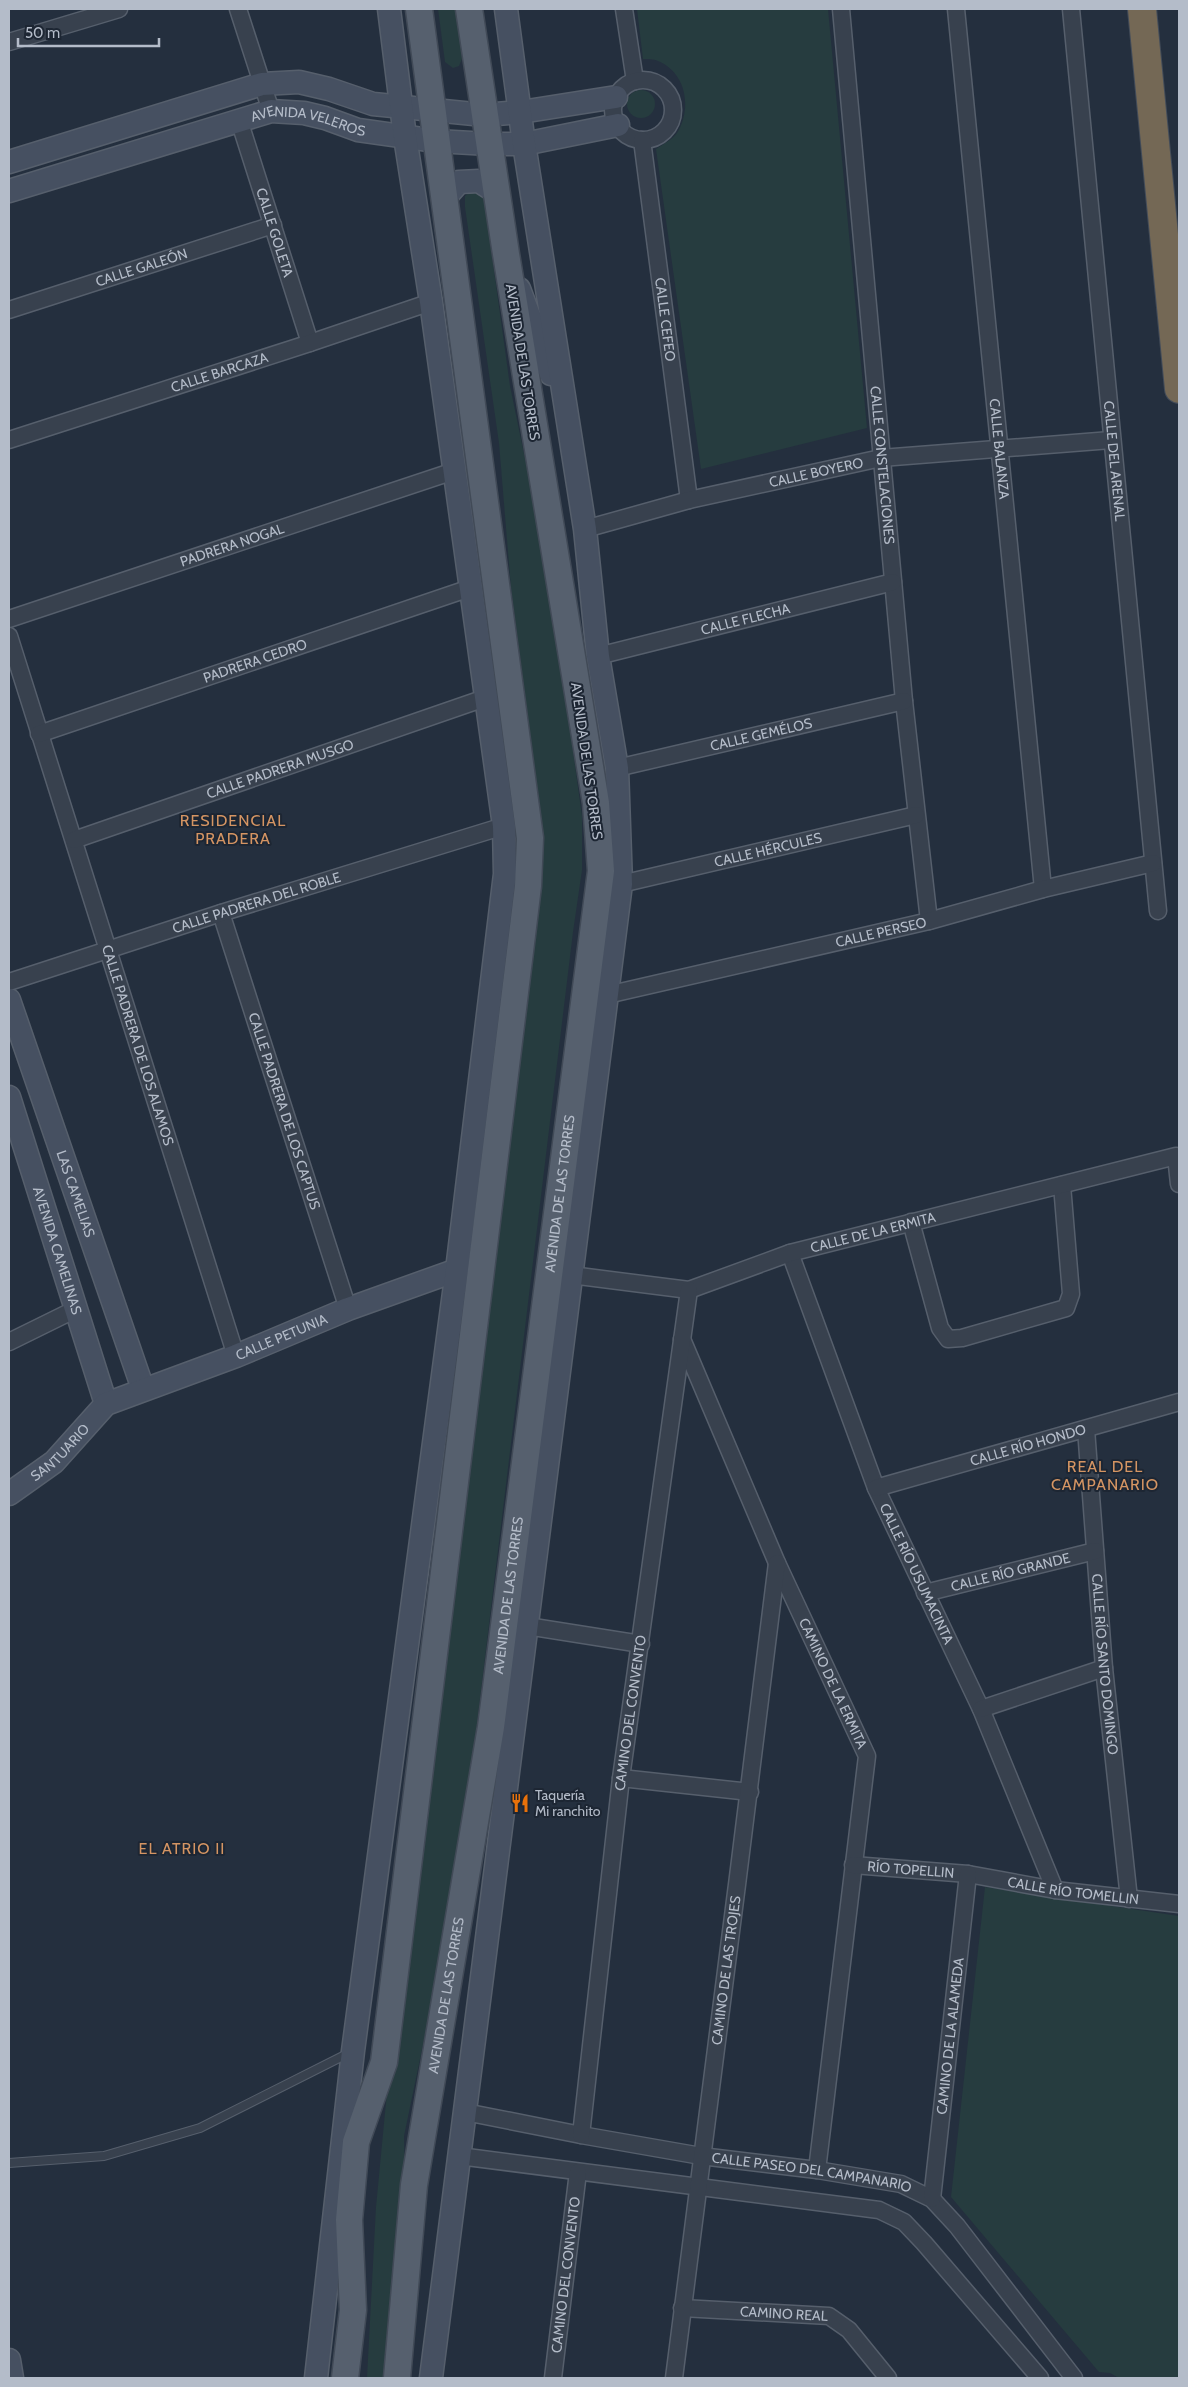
<svg xmlns="http://www.w3.org/2000/svg" width="1188" height="2387" font-family="Cabin,sans-serif">
  <rect width="100%" height="100%" fill="#242f3e"/>
  <g fill="#263c3f">
    <polygon points="438,9 457,9 464,54 459,66 453,68 445,62"/>
    <path d="M637,9H828L867,428L701,469L656,149C662,145 673,139 677,133C692,109 687,73 658,61C654,59 647,59 643,59Z"/>
    <circle cx="641" cy="104" r="14"/>
    <polygon points="472,191 482,194 484,198 510,386 548,570 582,816 582,870 573,932 459,1872 404,2136 406,2242 385,2378 367,2378 376,2207 387,2092 542,859 541,817 511,588 499,443 465,207 465,196"/>
    <polygon points="985,1887 1179,1916 1179,2378 1119,2378 1110,2373 1099,2372 951,2197"/>
  </g>
  <g fill="none" stroke-linecap="round" stroke-linejoin="round">
    <g stroke="#565f6c" stroke-width="10">
      <polyline id="lane" points="9,2163 104,2156 200,2128 349,2053"/>
    </g>
    <g stroke="#565f6c" stroke-width="19">
      <g id="street">
        <polyline points="238,9 271,111"/>
        <polyline points="624,9 635,81"/>
        <path id="s1" d="M841,9L904,701L929,921"/>
        <path id="s2" d="M956,9L1043,889"/>
        <path id="s3" d="M1071,9L1158,911"/>
        <polyline points="9,42 119,9"/>
        <circle cx="643" cy="110" r="30"/>
        <path id="s4" d="M239,120L310,343"/>
        <path id="s5" d="M642,140L689,500"/>
        <path id="s6" d="M9,310L273,225"/>
        <path id="s7" d="M9,440L310,343L431,302"/>
        <path id="s8" d="M585,529L689,500L881,458L1111,440"/>
        <path id="s9" d="M9,619L454,471"/>
        <path id="s10" d="M9,636L236,1356"/>
        <path id="s11" d="M598,656L893,582"/>
        <path id="s12" d="M39,734L470,588"/>
        <path id="s13" d="M617,768L904,701"/>
        <path id="s14" d="M74,840L485,698"/>
        <path id="s15" d="M621,884L916,815"/>
        <path id="s16" d="M221,913L348,1309"/>
        <path id="s17" d="M9,982L221,913L504,826"/>
        <path id="s18" d="M607,995L929,921L1043,889L1153,863"/>
        <polyline points="911,1222 940,1328 948,1339 962,1338 1066,1308 1071,1294 1062,1185"/>
        <path id="s19" d="M790,1253L876,1488L981,1709L1055,1890"/>
        <path id="s20" d="M571,1275L689,1290L790,1253L1176,1156L1179,1184"/>
        <path id="s21" d="M682,1339L777,1563L867,1756L817,2170"/>
        <polyline points="9,1342 76,1309"/>
        <path id="s22" d="M1086,1429L1104,1668L1129,1899"/>
        <path id="s23" d="M876,1488L1179,1402"/>
        <path id="s24" d="M925,1593L1095,1551"/>
        <polyline points="527,1626 641,1644"/>
        <polyline points="981,1709 1104,1668"/>
        <polyline points="621,1778 750,1792"/>
        <path id="s25" d="M853,1865L968,1874L1055,1890L1179,1904"/>
        <path id="s26" d="M465,2112L581,2135L701,2156L817,2170L901,2184L932,2199L957,2226L1074,2378"/>
        <path id="s27" d="M581,2135L621,1778L689,1290"/>
        <polyline points="459,2156 879,2210 904,2222 924,2243 1040,2378"/>
        <path id="s28" d="M932,2199L968,1874"/>
        <path id="s29" d="M682,2308L829,2316L849,2330L888,2378"/>
        <path id="s30" d="M553,2378L578,2172"/>
        <path id="s31" d="M674,2378C707,2106 745,1835 777,1563"/>
      </g>
    </g>
    <g stroke="#565f6c" stroke-width="25">
      <g id="secondary">
        <polyline points="9,162 262,84 299,82 329,89 373,104 484,115 521,112 616,97"/>
        <path id="s32" d="M9,191L271,111L304,113L325,118L358,130L436,141L489,144H524L618,125"/>
        <polyline points="444,199 459,182 479,181 496,192"/>
        <polyline points="519,289 551,374"/>
        <path id="s33" d="M9,1000L143,1389"/>
        <path id="s34" d="M9,1097L106,1404"/>
        <path id="s35" d="M9,1494L54,1462L106,1404L236,1356L348,1309L457,1270"/>
        <polyline points="9,2360 12,2378"/>
        <polyline points="316,2378 353,2051 457,1270 505,874 504,826 431,302 405,137 389,9"/>
        <polyline points="431,2378 621,884 617,768 598,656 585,529 524,144 506,9"/>
      </g>
    </g>
    <g stroke="#414a57" stroke-width="29">
      <g id="primary">
        <polyline points="345,2378 353,2310 349,2220 356,2142 384,2062 528,886 530,838 419,9"/>
        <path id="s36" d="M397,2378L414,2185L491,1727L601,871L596,803L506,254L469,9"/>
      </g>
    </g>
    <g stroke="#434c59" stroke-width="30">
      <polyline id="highway" points="1142,9 1179,389"/>
    </g>
    <use href="#lane" stroke="#38414e" stroke-width="8"/>
    <use href="#street" stroke="#38414e" stroke-width="16"/>
    <use href="#secondary" stroke="#465061" stroke-width="22"/>
    <use href="#primary" stroke="#56606e" stroke-width="26"/>
    <use href="#highway" stroke="#746855" stroke-width="28"/>
  </g>
  <defs>
    <g id="restaurant-bare" transform="scale(1.5)"><path d="M-5-6h1v4h1v-4h1v4h1v-4h1v5L-1.5 .5V6h-2V.5L-5-1ZM5-6V6H3V1.5H1.5Q1.5-4 5-6Z" fill="#e8710a" stroke="#1d2633" stroke-width="2.5" paint-order="stroke"/></g>
  </defs>
  <g fill-rule="evenodd">
    <use href="#restaurant-bare" x="520" y="1803"/>
  </g>
  <g text-anchor="middle" dominant-baseline="central" stroke-width="4" stroke-linejoin="round" paint-order="stroke">
    <g font-size="14" fill="#b4bcc9" stroke="#1d2633">
      <text stroke="none"><textPath href="#s32" startOffset="312">AVENIDA VELEROS</textPath></text>
      <text stroke="none"><textPath href="#s4" startOffset="118">CALLE GOLETA</textPath></text>
      <text stroke="none"><textPath href="#s6" startOffset="139">CALLE GALEÓN</textPath></text>
      <text stroke="none"><textPath href="#s5" startOffset="181">CALLE CEFEO</textPath></text>
      <text transform="translate(523 362) rotate(81)">AVENIDA DE LAS TORRES</text>
      <text stroke="none"><textPath href="#s7" startOffset="221">CALLE BARCAZA</textPath></text>
      <text stroke="none"><textPath href="#s2" startOffset="442">CALLE BALANZA</textPath></text>
      <text stroke="none"><textPath href="#s3" startOffset="454">CALLE DEL ARENAL</textPath></text>
      <text stroke="none"><textPath href="#s1" startOffset="458">CALLE CONSTELACIONES</textPath></text>
      <text stroke="none"><textPath href="#s8" startOffset="238">CALLE BOYERO</textPath></text>
      <text stroke="none"><textPath href="#s9" startOffset="235">PADRERA NOGAL</textPath></text>
      <text stroke="none"><textPath href="#s11" startOffset="152">CALLE FLECHA</textPath></text>
      <text stroke="none"><textPath href="#s12" startOffset="228">PADRERA CEDRO</textPath></text>
      <text stroke="none"><textPath href="#s13" startOffset="148">CALLE GEMÉLOS</textPath></text>
      <text transform="translate(587 761) rotate(82)">AVENIDA DE LAS TORRES</text>
      <text stroke="none"><textPath href="#s14" startOffset="218">CALLE PADRERA MUSGO</textPath></text>
      <text stroke="none"><textPath href="#s15" startOffset="151">CALLE HÉRCULES</textPath></text>
      <text stroke="none"><textPath href="#s17" startOffset="260">CALLE PADRERA DEL ROBLE</textPath></text>
      <text stroke="none"><textPath href="#s18" startOffset="281">CALLE PERSEO</textPath></text>
      <text stroke="none"><textPath href="#s10" startOffset="429">CALLE PADRERA DE LOS ALAMOS</textPath></text>
      <text stroke="none"><textPath href="#s16" startOffset="208">CALLE PADRERA DE LOS CAPTUS</textPath></text>
      <text stroke="none"><textPath href="#s36" startOffset="1196">AVENIDA DE LAS TORRES</textPath></text>
      <text stroke="none"><textPath href="#s33" startOffset="205">LAS CAMELIAS</textPath></text>
      <text stroke="none"><textPath href="#s20" startOffset="312">CALLE DE LA ERMITA</textPath></text>
      <text stroke="none"><textPath href="#s34" startOffset="161">AVENIDA CAMELINAS</textPath></text>
      <text stroke="none"><textPath href="#s35" startOffset="321">CALLE PETUNIA</textPath></text>
      <text stroke="none"><textPath href="#s23" startOffset="158">CALLE RÍO HONDO</textPath></text>
      <text stroke="none"><textPath href="#s35" startOffset="66">SANTUARIO</textPath></text>
      <text stroke="none"><textPath href="#s24" startOffset="88">CALLE RÍO GRANDE</textPath></text>
      <text stroke="none"><textPath href="#s19" startOffset="345">CALLE RÍO USUMACINTA</textPath></text>
      <text stroke="none"><textPath href="#s36" startOffset="791">AVENIDA DE LAS TORRES</textPath></text>
      <text stroke="none"><textPath href="#s22" startOffset="236">CALLE RÍO SANTO DOMINGO</textPath></text>
      <text stroke="none"><textPath href="#s21" startOffset="376">CAMINO DE LA ERMITA</textPath></text>
      <text stroke="none"><textPath href="#s27" startOffset="425">CAMINO DEL CONVENTO</textPath></text>
      <text stroke="none"><textPath href="#s25" startOffset="58">RÍO TOPELLIN</textPath></text>
      <text stroke="none"><textPath href="#s25" startOffset="222">CALLE RÍO TOMELLIN</textPath></text>
      <text stroke="none"><textPath href="#s31" startOffset="411">CAMINO DE LAS TROJES</textPath></text>
      <text stroke="none"><textPath href="#s36" startOffset="386">AVENIDA DE LAS TORRES</textPath></text>
      <text stroke="none"><textPath href="#s28" startOffset="164">CAMINO DE LA ALAMEDA</textPath></text>
      <text stroke="none"><textPath href="#s26" startOffset="352">CALLE PASEO DEL CAMPANARIO</textPath></text>
      <text stroke="none"><textPath href="#s30" startOffset="104">CAMINO DEL CONVENTO</textPath></text>
      <text stroke="none"><textPath href="#s29" startOffset="102">CAMINO REAL</textPath></text>
    </g>
    <g font-size="14" fill="#b4bcc9" stroke="#1d2633" text-anchor="start">
      <text x="535" y="1795">Taquería<tspan x="535" dy="16">Mi ranchito</tspan></text>
    </g>
    <g font-size="16" letter-spacing="1" fill="#d59563" stroke="#1d2633">
      <text x="233" y="820">RESIDENCIAL<tspan x="233" dy="18">PRADERA</tspan></text>
      <text x="1105" y="1466">REAL DEL<tspan x="1105" dy="18">CAMPANARIO</tspan></text>
      <text x="182" y="1848">EL ATRIO II</text>
    </g>
  </g>
  <rect width="1188" height="2387" fill="none" stroke="#b4bcc9" stroke-width="20"/>
  <path d="M18 38v8h141v-8" fill="none" stroke="#b4bcc9" stroke-width="2.5"/>
  <text x="25" y="38" font-size="15" fill="#b4bcc9" stroke="#1d2633" stroke-width="4" paint-order="stroke">50 m</text>
</svg>
